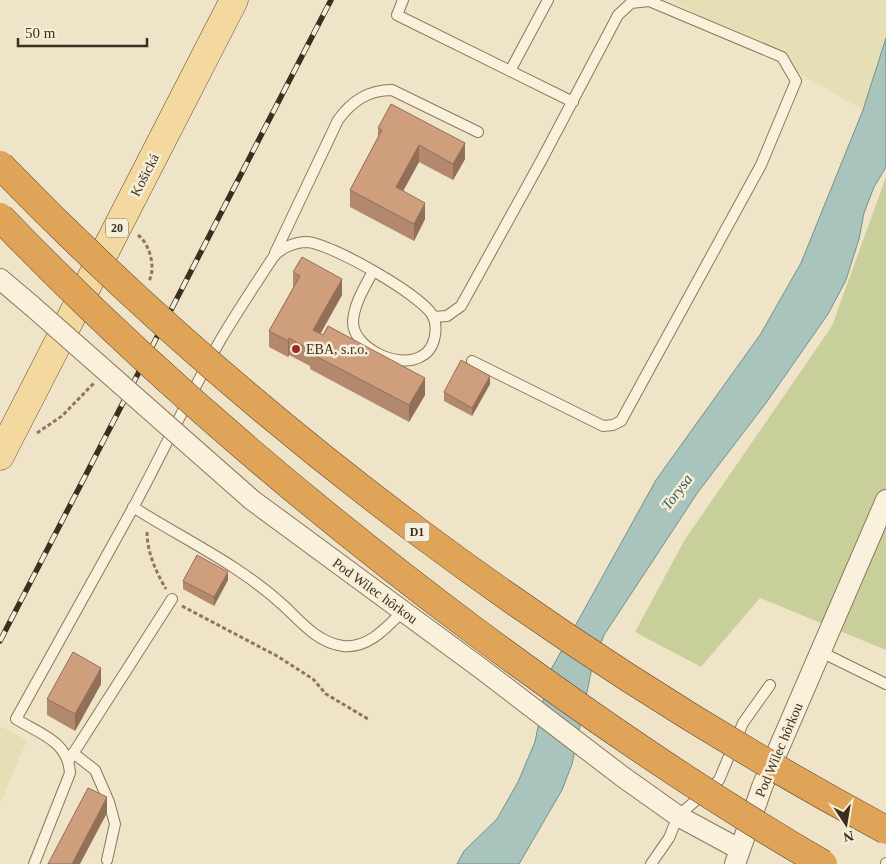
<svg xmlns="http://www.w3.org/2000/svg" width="886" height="864" font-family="'Times New Roman',serif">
  <rect width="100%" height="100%" fill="#f0e4c8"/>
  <g fill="#e6deb5">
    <polygon points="672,0 886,0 886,38 863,110"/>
    <polygon points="0,726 27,740 0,804"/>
  </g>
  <polygon fill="#c9cf9b" points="886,177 886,650 760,598 701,667 635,632 684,541 832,326"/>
  <polygon fill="#a9c4bc" stroke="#6f938a" points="886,38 886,167 874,187 864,213 859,239 846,280 828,314 766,403 698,492 604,635 593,663 572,764 562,790 519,864 457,864 464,851 497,819 518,782 535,742 548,675 656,480 760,335 801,263 863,110"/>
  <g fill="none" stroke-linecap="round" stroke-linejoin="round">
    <g stroke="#8d765c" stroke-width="12">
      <g id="lane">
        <polyline points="403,0 397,15 573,102"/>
        <polyline points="510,71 548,0"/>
        <path d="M275,253L338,120C352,101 368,90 392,90L478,132"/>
        <polyline points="433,317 447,316 461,306 541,161 618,15 631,3 649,1 782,57 796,81 761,165 621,421 613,425 603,426 472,361"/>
        <path d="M133,507C183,539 240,565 284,606C301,622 318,643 343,646C368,649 387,627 403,611"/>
        <polyline points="821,652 886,684"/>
        <polyline points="73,753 95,770 109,802 115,824 107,860"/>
        <polyline points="69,760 172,599"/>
        <path d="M34,864L70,773C68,741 40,734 16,719C55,649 94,579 133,508C163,452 190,394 221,339C237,312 255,285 272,259C279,248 295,242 307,242C330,243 426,297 434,318C436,325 436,333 434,340C432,347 427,354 420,357C398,369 353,348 353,322C354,303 365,287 373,271"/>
        <polyline points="651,864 669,838 678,816 719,780 743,723 770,685"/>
        <polyline points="886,864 886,863"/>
      </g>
    </g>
    <g stroke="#8d765c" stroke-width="22">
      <g id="street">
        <polyline points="0,279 32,306"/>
        <polyline points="252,500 483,670 623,777 678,816 739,849"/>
        <polyline points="735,864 762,787 886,500"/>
      </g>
    </g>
    <g stroke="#5b4430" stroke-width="29">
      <polyline id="primary" points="0,456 234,0"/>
    </g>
    <g stroke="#8d765c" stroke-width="3" stroke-dasharray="4 2.5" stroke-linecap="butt">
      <path d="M138,235C150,244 156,268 149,281"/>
      <polyline points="37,433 62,416 94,383"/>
      <path d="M147,532C147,552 156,572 166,589"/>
      <polyline points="182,606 277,656 313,679 326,694 368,719"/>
    </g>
    <use href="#lane" stroke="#faf1dc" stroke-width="10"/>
    <use href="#street" stroke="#faf1dc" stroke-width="20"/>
    <use href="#primary" stroke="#f3d9a0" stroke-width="28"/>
    <g stroke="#3d2e20" stroke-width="5.5">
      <polyline id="rail" points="0,641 331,0"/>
    </g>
    <use href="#rail" stroke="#f7eed8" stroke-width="4" stroke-dasharray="11" stroke-linecap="butt"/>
    <g stroke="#8d765c" stroke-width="22" stroke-linecap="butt">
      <polyline id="street-bridge" points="32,306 252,500"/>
    </g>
    <g stroke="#5b4430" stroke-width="29" stroke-linecap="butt">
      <g id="highway-bridge">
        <path d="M0,165C258,431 560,654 886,830"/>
        <path d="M0,217C145,368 305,504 472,629C585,713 701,793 823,864"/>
      </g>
    </g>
    <use href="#street-bridge" stroke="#faf1dc" stroke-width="20"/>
    <use href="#highway-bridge" stroke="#e0a458" stroke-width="28"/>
  </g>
  <g fill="#b2896c">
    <polygon points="378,128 465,159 453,180 419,162 403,191 425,219 414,241 350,207 350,190 378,137"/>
    <polygon points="293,272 342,295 320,334 425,395 409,422 310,369 310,366 289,355 288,357 269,347 269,331 293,288"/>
    <polygon points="490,384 472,416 444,401 444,392"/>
    <polygon points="228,580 214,606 183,589 183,581"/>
    <polygon points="101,684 75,731 47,715 47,699"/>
  </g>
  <g fill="#916f58">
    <polygon points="465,143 465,159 453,180 453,164"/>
    <polygon points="419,145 419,162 396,204 396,187"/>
    <polygon points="425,203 425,219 414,241 414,224"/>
    <polygon points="342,279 342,295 313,347 313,330"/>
    <polygon points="289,338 289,355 288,357 288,341"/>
    <polygon points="490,376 490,384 472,416 472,408"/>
    <polygon points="425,378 425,395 409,422 409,405"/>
    <polygon points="228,572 228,580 214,606 214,597"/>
    <polygon points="101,668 101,684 75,731 75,714"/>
    <polygon points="107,797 107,813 80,864 72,864"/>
  </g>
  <g fill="#cf9f7d" stroke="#916f58">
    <polygon points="391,104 465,143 453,164 419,145 396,187 425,203 414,224 350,190 382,130 378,128"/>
    <polygon points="302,257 342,279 313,330 323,335 328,326 425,378 409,405 310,353 312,351 289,338 288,341 269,331 300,276 293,272"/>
    <polygon points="461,360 490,376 472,408 444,392"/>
    <polygon points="197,555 228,572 214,597 183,581"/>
    <polygon points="73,652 101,668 75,714 47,699"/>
    <polygon points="88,788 107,797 72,864 48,864"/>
  </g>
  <circle fill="#9e2a2b" stroke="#f7eed8" stroke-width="2" cx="296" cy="349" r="5"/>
  <g text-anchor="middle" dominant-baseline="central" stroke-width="5" stroke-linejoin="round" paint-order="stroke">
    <g fill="#f7eed8" stroke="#756857" stroke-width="1">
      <rect x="106" y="218.5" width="22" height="19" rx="4"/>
      <rect x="404.5" y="522.5" width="25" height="19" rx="4"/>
    </g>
    <g font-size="12" font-weight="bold" fill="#3d2e20">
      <text x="117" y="228">20</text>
      <text x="417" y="532">D1</text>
    </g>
    <g font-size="14" fill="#3d2e20" stroke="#f7eed8">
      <text transform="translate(145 175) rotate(-63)">Košická</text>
      <text transform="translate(375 591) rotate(36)">Pod Wilec hôrkou</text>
      <text transform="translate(779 750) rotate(-67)">Pod Wilec hôrkou</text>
    </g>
    <g font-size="14" fill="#3d2e20" stroke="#f7eed8" text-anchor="start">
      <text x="306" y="349">EBA, s.r.o.</text>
    </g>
    <g font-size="15" font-style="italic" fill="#2f5d5a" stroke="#f7eed8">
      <text transform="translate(677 492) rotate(-53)">Torysa</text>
    </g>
  </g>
  <g transform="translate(846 824) rotate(168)" stroke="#f7eed8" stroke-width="4" paint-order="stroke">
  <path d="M0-4L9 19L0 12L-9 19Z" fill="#3d2e20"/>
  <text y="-8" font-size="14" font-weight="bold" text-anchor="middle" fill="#3d2e20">N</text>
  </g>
  <path d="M18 38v8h129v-8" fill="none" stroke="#3d2e20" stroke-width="2.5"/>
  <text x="25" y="38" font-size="15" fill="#3d2e20" stroke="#f7eed8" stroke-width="4" paint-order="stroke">50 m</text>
</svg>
